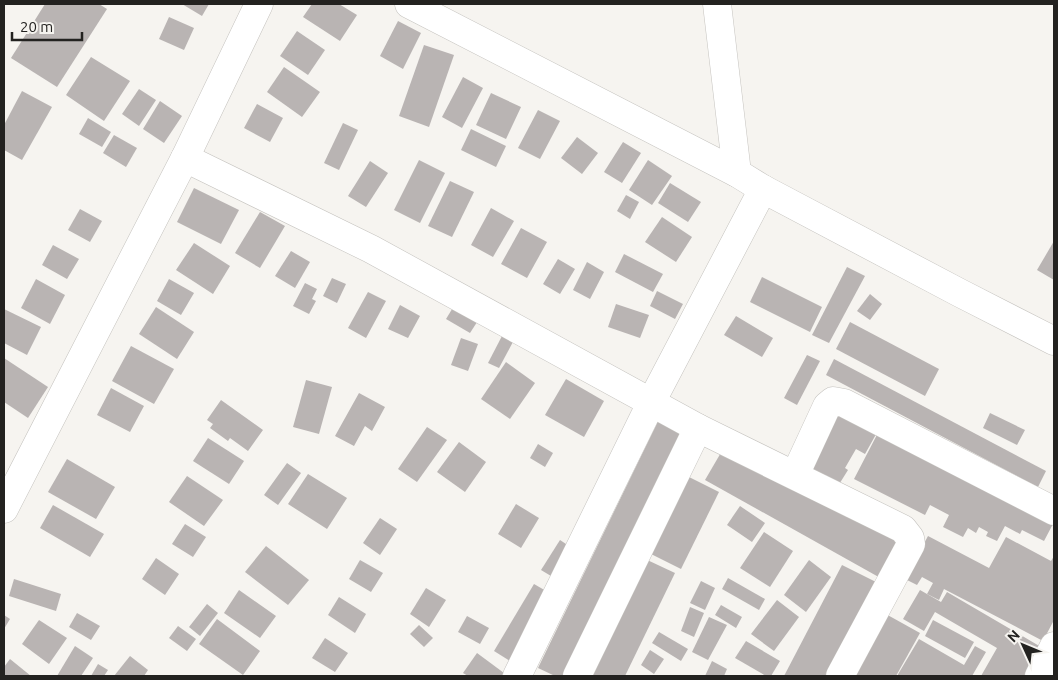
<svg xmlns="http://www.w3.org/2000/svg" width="1058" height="680" font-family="Ubuntu,sans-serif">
  <rect width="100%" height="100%" fill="#f6f4f0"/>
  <g fill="#b9b4b3">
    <polygon points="45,4 99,4 107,9 57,87 11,58"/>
    <polygon points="182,4 209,4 202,16"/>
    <polygon points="312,4 339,4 357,15 340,41 303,17"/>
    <polygon points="169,17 194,28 184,50 159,39"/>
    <polygon points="398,21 421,33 403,69 380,56"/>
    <polygon points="297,31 325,50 308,75 280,56"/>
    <polygon points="424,45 454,55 429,127 399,116"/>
    <polygon points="91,57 130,81 104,121 66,95"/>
    <polygon points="284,67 320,92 302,117 267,92"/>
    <polygon points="463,77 483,88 462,128 442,117"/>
    <polygon points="139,89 156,100 139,126 122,114"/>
    <polygon points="22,91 52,107 22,160 4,150 4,125"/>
    <polygon points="491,93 521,107 506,139 476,125"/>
    <polygon points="160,101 182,116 164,143 143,129"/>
    <polygon points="257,104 283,118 270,142 244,128"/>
    <polygon points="538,110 560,121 540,159 518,148"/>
    <polygon points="88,118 111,132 102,147 79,134"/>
    <polygon points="343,123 358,130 339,170 324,163"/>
    <polygon points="471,129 506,146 496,167 461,150"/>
    <polygon points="114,135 137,148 126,167 103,153"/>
    <polygon points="577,137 598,153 582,174 561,158"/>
    <polygon points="623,142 641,153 622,183 604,172"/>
    <polygon points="419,160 445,173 420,223 394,210"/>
    <polygon points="648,160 672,176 652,205 629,190"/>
    <polygon points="370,161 388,173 366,207 348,196"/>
    <polygon points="450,181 474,192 452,237 428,226"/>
    <polygon points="670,183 701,202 688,222 658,203"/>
    <polygon points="194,188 239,210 221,244 177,222"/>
    <polygon points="626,195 639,202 630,219 617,211"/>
    <polygon points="491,208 514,221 493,257 471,245"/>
    <polygon points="80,209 102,221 90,242 68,230"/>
    <polygon points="260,212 285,226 260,268 235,253"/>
    <polygon points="662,217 692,237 676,262 645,242"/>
    <polygon points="521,228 547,242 527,278 501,264"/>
    <polygon points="1054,241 1054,280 1037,270"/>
    <polygon points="194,243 230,266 213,294 176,270"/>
    <polygon points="53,245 79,259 67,279 42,265"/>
    <polygon points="291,251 310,262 295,288 275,276"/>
    <polygon points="624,254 663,274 653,292 615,272"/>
    <polygon points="558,259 575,269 560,294 543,284"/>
    <polygon points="587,262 604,272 590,299 573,290"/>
    <polygon points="847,267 865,276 829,343 812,335"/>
    <polygon points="762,277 822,307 810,332 750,302"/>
    <polygon points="332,278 346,284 337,303 323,296"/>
    <polygon points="36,279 65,295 50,324 21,308"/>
    <polygon points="169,279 194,293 181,315 157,301"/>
    <polygon points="305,283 317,289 312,299 316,301 309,314 293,306"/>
    <polygon points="657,291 683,304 675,319 650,306"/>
    <polygon points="368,292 386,301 366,338 348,328"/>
    <polygon points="870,294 882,304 870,320 857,311"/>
    <polygon points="457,301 481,316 470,333 446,319"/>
    <polygon points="616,304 649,315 640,338 608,327"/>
    <polygon points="400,305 420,316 408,338 388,329"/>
    <polygon points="156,307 194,332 177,359 139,334"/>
    <polygon points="4,309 41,327 27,355 4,343"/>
    <polygon points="736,316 773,338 762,357 724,335"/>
    <polygon points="850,322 939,369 925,396 836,349"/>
    <polygon points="503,334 514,340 499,368 488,363"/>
    <polygon points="461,338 478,344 468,371 451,365"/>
    <polygon points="131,346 174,369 154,404 112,381"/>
    <polygon points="807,355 820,361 797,405 784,398"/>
    <polygon points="4,358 48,387 28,418 4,402"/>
    <polygon points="834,359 1046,471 1038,487 826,375"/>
    <polygon points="506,362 535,383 510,419 481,399"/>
    <polygon points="566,379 604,401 584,437 545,415"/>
    <polygon points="306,380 332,387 319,434 293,427"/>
    <polygon points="111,388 144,406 130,432 97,415"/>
    <polygon points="359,393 385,407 372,431 365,426 354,446 335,436"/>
    <polygon points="221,400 263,430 248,451 230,438 228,441 210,428 213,424 207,420"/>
    <polygon points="841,408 879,429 865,454 856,449 845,468 848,470 838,486 808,470"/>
    <polygon points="662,413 693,428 573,676 555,676 538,668"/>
    <polygon points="990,413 1025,430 1017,445 983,428"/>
    <polygon points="427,427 447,440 417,482 398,469"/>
    <polygon points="881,427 1054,522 1044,541 1022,530 1020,534 1005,526 997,541 986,536 988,532 979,527 976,533 968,528 963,537 943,527 949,515 930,505 925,515 854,479"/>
    <polygon points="208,438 244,461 229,484 193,461"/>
    <polygon points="459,442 486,462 465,492 437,472"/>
    <polygon points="538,444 553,453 545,467 530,458"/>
    <polygon points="726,444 905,543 884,580 705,480"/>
    <polygon points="67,459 115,487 96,519 48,492"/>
    <polygon points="287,463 301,473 278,505 264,495"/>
    <polygon points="308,474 347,498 327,529 288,504"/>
    <polygon points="685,475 719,492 681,569 647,552"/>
    <polygon points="187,476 223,500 204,526 169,502"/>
    <polygon points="516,504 539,518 521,548 498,534"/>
    <polygon points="53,505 104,534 90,557 40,528"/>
    <polygon points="740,506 765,523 752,542 727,525"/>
    <polygon points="380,518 397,529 380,555 363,543"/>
    <polygon points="185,524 206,537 193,557 172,544"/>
    <polygon points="764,532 793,551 770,587 740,568"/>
    <polygon points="928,536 989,568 1006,537 1051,561 1054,556 1054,620 1043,641 944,589 939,600 927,594 933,583 922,577 917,585 905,579"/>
    <polygon points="560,540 575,550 556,579 541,570"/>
    <polygon points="266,546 309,580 288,605 245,572"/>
    <polygon points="156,558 179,574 165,595 142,579"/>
    <polygon points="643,558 675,573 625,676 585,676"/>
    <polygon points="360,560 383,573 371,592 349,579"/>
    <polygon points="809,560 831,577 806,612 784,595"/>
    <polygon points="842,565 880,584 832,676 784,676"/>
    <polygon points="728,578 765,599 759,610 722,589"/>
    <polygon points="14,579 61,594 56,611 9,596"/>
    <polygon points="701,581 715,588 705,610 690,603"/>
    <polygon points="534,584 553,595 513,663 494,651"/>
    <polygon points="426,588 446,600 429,627 410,614"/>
    <polygon points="239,590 276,616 260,638 224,613"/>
    <polygon points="920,590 941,602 947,592 1041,647 1024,676 981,676 997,648 935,612 924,631 903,619"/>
    <polygon points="339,597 366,614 355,633 328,615"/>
    <polygon points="777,600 799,617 774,651 751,634"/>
    <polygon points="207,604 218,613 200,636 189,627"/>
    <polygon points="721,605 742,617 736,628 715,615"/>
    <polygon points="690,607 704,613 694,637 681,631"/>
    <polygon points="77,613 100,626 91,640 69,627"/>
    <polygon points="884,613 920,633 896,676 855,676"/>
    <polygon points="4,615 10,619 4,629"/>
    <polygon points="467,616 489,628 480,644 458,632"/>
    <polygon points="709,617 727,625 708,660 692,652"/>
    <polygon points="217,619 260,651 243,675 199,644"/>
    <polygon points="39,620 67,638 49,664 22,644"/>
    <polygon points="933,620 974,642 965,658 925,636"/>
    <polygon points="419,625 433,638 424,647 410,634"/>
    <polygon points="178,626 196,639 187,651 169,638"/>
    <polygon points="659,632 688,649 681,661 652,643"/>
    <polygon points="325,638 348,653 335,672 312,658"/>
    <polygon points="919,639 964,665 975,646 986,652 972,676 897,676"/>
    <polygon points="746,641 780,661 771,676 766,676 735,658"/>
    <polygon points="75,646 93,658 81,676 57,676"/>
    <polygon points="650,650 664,659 654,674 641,665"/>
    <polygon points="477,653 504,673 501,676 468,676 463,673"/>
    <polygon points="130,656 148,670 144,676 114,676"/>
    <polygon points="10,659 31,676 4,676 4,667"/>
    <polygon points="712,661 727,669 724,676 705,676"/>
    <polygon points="98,664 108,670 104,676 91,676"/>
  </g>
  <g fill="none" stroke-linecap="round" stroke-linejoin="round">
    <g stroke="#c5c3bf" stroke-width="29">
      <g id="minor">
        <polyline points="409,4 737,173 763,189 960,293 1054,341"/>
        <polyline points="717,4 737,173"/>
        <polyline points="185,158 371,249 698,428 903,529 910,538 911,544 840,676"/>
        <polyline points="795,475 827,406 833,401 844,403 1054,511"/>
        <polyline points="4,509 185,158 259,4"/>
        <polyline points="517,676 656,393 763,189"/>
        <polyline points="577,676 698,428"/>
        <polyline points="1039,676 1054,646"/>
      </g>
    </g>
    <use href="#minor" stroke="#fff" stroke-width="28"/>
  </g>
  <rect width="1058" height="680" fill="none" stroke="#232220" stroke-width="10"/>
  <g transform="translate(1023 645) rotate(314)" stroke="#f6f4f0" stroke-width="4" paint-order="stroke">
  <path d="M0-4L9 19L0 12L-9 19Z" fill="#232220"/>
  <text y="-8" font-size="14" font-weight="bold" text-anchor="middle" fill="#232220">N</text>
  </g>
  <path d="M12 32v8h70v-8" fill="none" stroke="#232220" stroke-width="2.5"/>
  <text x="20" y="32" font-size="15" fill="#232220" stroke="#f6f4f0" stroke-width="4" paint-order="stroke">20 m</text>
</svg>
